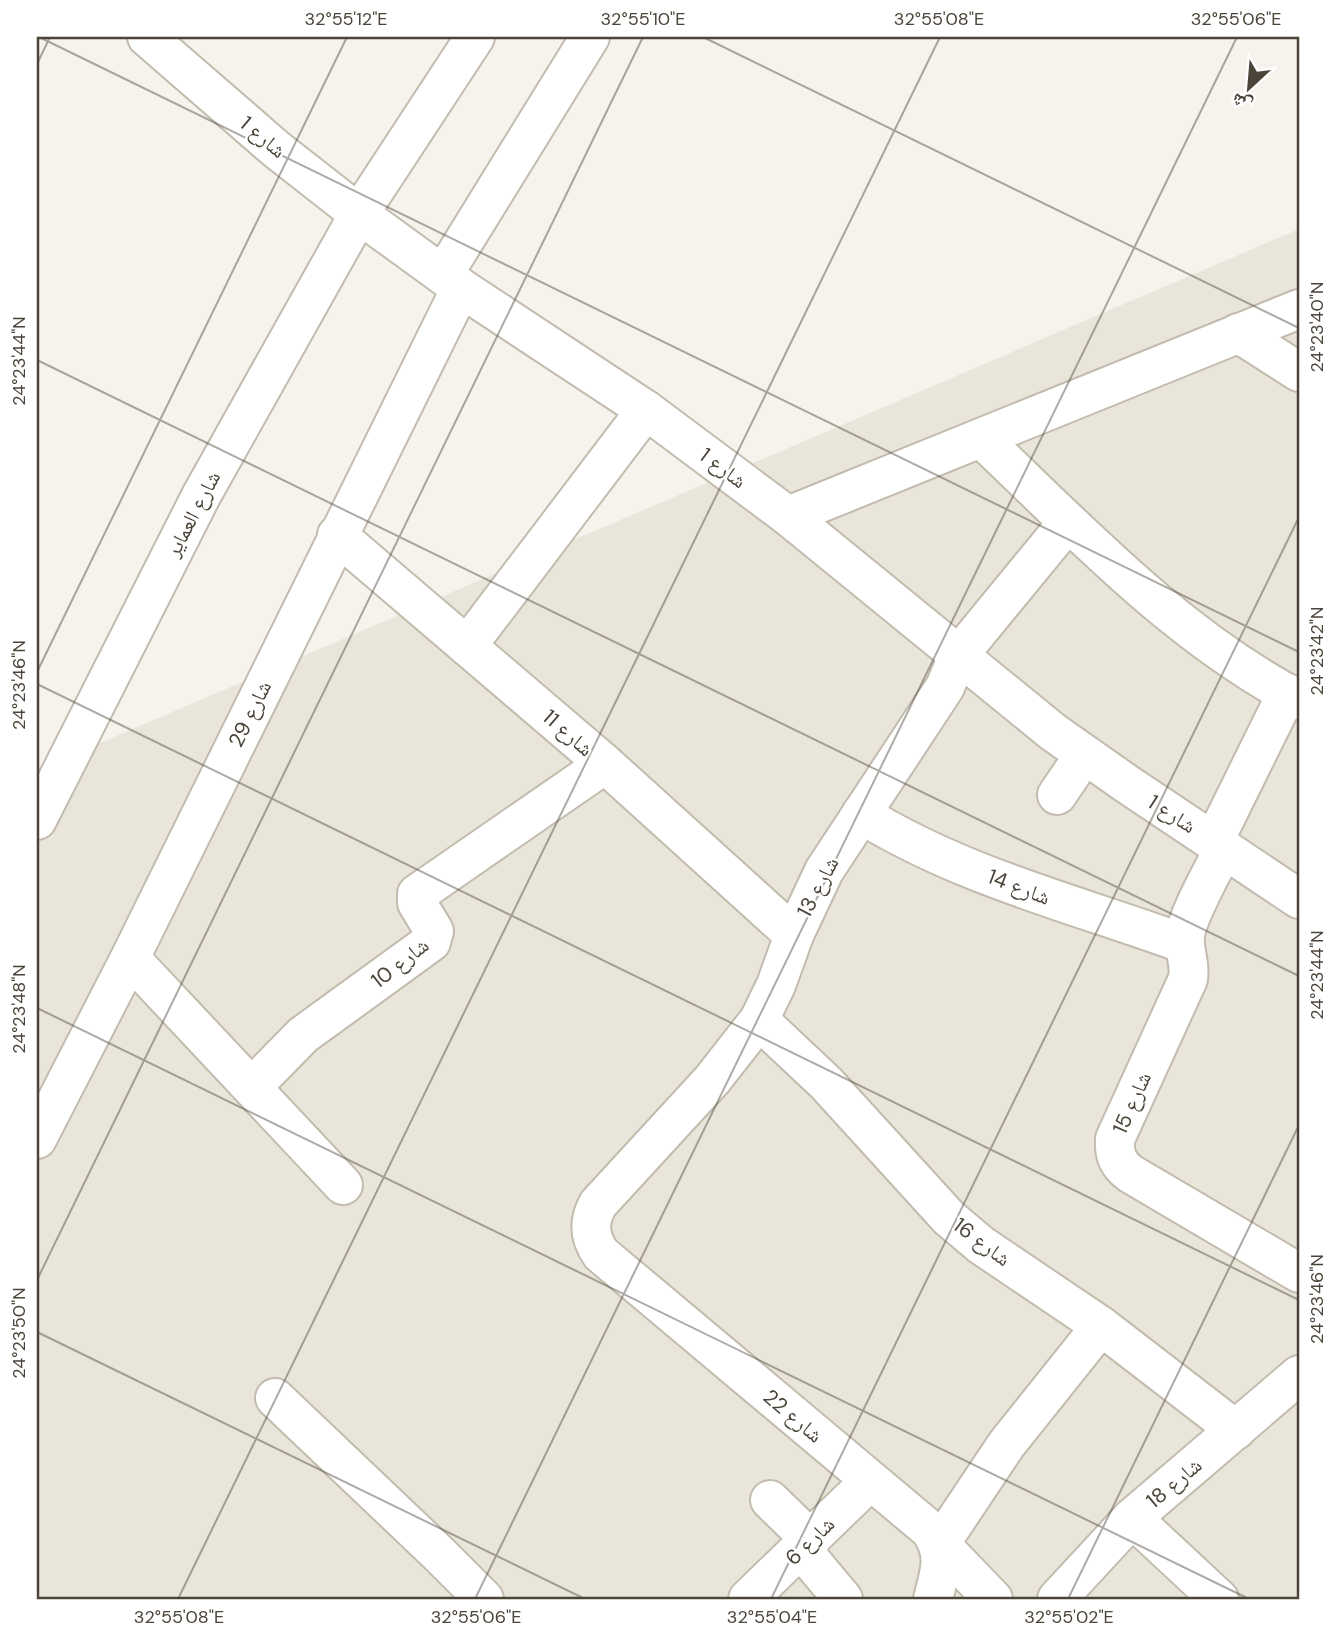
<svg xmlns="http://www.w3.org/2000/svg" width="1336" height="1636" font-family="'DM Sans','Noto Naskh Arabic',sans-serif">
  <rect width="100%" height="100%" fill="#f6f3ec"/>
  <polygon fill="#eae5da" points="1299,229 1299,1599 37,1599 37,770"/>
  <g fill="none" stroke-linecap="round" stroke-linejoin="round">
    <g stroke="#c2bbae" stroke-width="42">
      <g id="minor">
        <polyline points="147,37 276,149 359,214 461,288 646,410 788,516 1053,732 1127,784 1299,899"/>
        <polyline points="443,275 590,37"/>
        <polyline points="1238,333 1299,372"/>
        <path d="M981,438C1081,533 1176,635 1299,700"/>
        <polyline points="788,516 1299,309"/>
        <polyline points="337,535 605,764 794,935"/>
        <polyline points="467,646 646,410"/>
        <polyline points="1057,795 1084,755"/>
        <path d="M861,814C961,876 1075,904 1185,944"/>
        <polyline points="37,820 201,496 359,214 475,37"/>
        <polyline points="1214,841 1287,693"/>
        <path d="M1224,848C1214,869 1188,914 1185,935C1183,950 1191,963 1188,979L1115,1139C1114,1155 1118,1165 1131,1174L1299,1273"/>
        <polyline points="130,958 343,1185"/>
        <polyline points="759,1020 826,1083 949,1218 981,1245 1101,1326 1236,1430"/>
        <polyline points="252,1087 303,1035 431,942 434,931 417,903 417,894 605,764"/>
        <polyline points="37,1139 130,958 461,288"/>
        <polyline points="275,1398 439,1554 484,1599"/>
        <polyline points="770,1500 811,1540"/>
        <polyline points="1132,1518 1219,1599"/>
        <polyline points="802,1550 843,1599"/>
        <polyline points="748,1599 870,1481"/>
        <path d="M933,1599C940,1571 947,1555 930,1530L601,1254C589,1237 588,1222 598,1204L712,1080L759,1020L776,985L794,935L824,871L945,687L958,656L1068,522"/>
        <polyline points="993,1599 940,1544 1006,1445 1101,1326"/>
        <polyline points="1057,1599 1132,1518 1299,1375"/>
      </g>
    </g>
    <use href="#minor" stroke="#fff" stroke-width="38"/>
  </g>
  <path fill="none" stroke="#4b4439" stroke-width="2" stroke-opacity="0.45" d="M39,37L1299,652M703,37L1299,328M37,64L50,37M37,360L1299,976M37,672L347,37M37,684L1299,1300M37,1008L1249,1599M37,1280L643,37M37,1332L585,1599M178,1599L940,37M475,1599L1237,37M771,1599L1299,517M1068,1599L1299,1125"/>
  <g text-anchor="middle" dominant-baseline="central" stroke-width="5" stroke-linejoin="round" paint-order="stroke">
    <g font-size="21" fill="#4b4439" stroke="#fff">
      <text transform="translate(263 137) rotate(40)">شارع 1</text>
      <text transform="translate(723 468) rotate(37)">شارع 1</text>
      <text transform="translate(193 514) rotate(-62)">شارع العماير</text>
      <text transform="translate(250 714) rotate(-64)">شارع 29</text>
      <text transform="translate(568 733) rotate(41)">شارع 11</text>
      <text transform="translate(1172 814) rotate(33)">شارع 1</text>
      <text transform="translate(818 887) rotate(-62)">شارع 13</text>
      <text transform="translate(1019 887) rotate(21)">شارع 14</text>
      <text transform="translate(400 963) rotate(-38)">شارع 10</text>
      <text transform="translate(1132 1103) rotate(-66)">شارع 15</text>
      <text transform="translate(982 1242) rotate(37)">شارع 16</text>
      <text transform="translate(793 1416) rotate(40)">شارع 22</text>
      <text transform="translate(1174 1483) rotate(-40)">شارع 18</text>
      <text transform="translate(810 1541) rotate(-44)">شارع 6</text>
    </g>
  </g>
  <rect width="1336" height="1636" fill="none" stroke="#ffffff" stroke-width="77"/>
  <g transform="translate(1249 88) rotate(206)" stroke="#ffffff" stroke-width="5" paint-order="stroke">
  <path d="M0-5L12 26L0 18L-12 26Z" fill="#4b4439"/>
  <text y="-10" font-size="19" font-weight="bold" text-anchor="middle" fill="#4b4439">ش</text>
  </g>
  <rect x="38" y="38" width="1260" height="1560" fill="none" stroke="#4b4439" stroke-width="2.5"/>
  <g font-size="18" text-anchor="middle" fill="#4b4439">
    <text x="346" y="25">32°55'12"E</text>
    <text x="643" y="25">32°55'10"E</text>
    <text x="939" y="25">32°55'08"E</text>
    <text x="1236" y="25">32°55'06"E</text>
    <text transform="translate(1317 327) rotate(-90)" y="6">24°23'40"N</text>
    <text transform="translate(19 361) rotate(-90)" y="6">24°23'44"N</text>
    <text transform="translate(1317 651) rotate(-90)" y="6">24°23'42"N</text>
    <text transform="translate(19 685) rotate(-90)" y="6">24°23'46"N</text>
    <text transform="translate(1317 975) rotate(-90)" y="6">24°23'44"N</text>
    <text transform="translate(19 1009) rotate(-90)" y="6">24°23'48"N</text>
    <text transform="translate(1317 1299) rotate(-90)" y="6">24°23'46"N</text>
    <text transform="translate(19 1333) rotate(-90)" y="6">24°23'50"N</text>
    <text x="179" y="1623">32°55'08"E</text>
    <text x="476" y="1623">32°55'06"E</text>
    <text x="772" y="1623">32°55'04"E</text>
    <text x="1069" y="1623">32°55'02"E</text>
  </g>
</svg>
